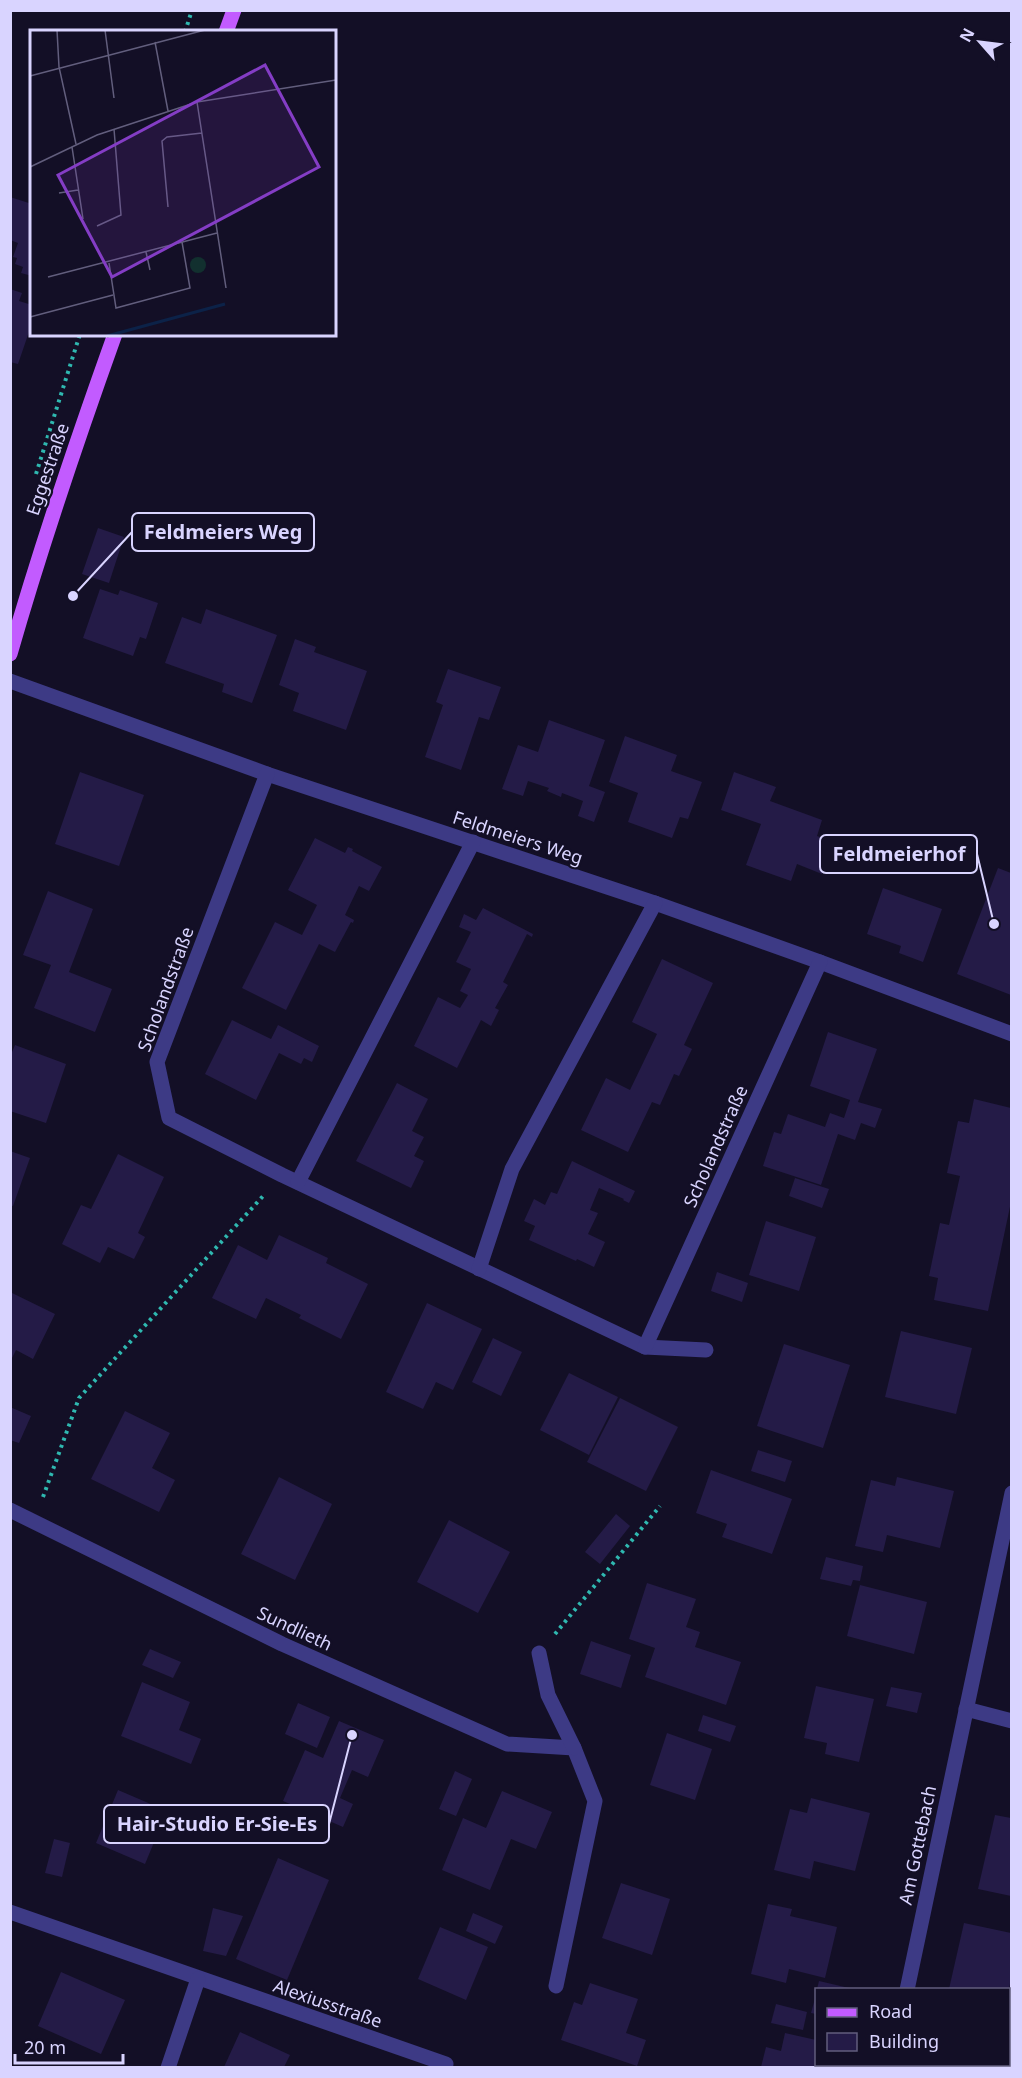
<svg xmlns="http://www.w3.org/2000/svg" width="1022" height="2078" font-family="'Noto Sans',sans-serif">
  <rect width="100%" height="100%" fill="#130f26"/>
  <g fill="#241b47">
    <polygon points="10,197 32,204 32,276 21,273 23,267 15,264 17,258 13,257 18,243 10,240"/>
    <polygon points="10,289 22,293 19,301 32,305 32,330 30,329 18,364 10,362"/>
    <polygon points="98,528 124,537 109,583 82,574"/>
    <polygon points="100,589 118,595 120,590 158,603 146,639 140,637 133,656 83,638"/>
    <polygon points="206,609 277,635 252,703 222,692 224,684 165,663 182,617 201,624"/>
    <polygon points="295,639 316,647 314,652 367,671 346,730 293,711 299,693 279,685"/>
    <polygon points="448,669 501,687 489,720 479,717 461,770 425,757 443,705 436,702"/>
    <polygon points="549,720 605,740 589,786 605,792 594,822 578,816 583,801 562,793 561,797 547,791 549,788 528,781 523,796 502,789 518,745 538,752"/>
    <polygon points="625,736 677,755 671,771 702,782 688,819 680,817 672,838 628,822 638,793 609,782"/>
    <polygon points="80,772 144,795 119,866 55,844"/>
    <polygon points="734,772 776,787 770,801 822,820 817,836 834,842 822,874 797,864 791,881 746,865 761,824 721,810"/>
    <polygon points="315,838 345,853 348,847 353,849 352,851 382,867 369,891 359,886 345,915 354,920 353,923 351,922 335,952 319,944 286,1010 242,988 275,922 302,935 317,905 288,890"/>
    <polygon points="998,868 1011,873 1011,995 957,974"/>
    <polygon points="883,888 942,909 923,962 899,953 901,946 867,934"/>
    <polygon points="48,891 93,909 69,972 112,989 95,1032 34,1008 51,965 23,955"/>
    <polygon points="483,908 533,934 532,937 527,934 503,982 508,985 495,1008 499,1010 491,1026 481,1020 457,1068 414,1046 438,997 460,1008 468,995 460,991 471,969 456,962 471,932 459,927 464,914 476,920"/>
    <polygon points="662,959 713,983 684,1045 692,1049 679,1076 674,1074 660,1105 652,1102 628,1152 581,1130 606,1078 630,1090 657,1034 632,1022"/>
    <polygon points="232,1020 271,1039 278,1025 319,1046 312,1062 304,1058 301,1064 279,1053 256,1100 205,1074"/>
    <polygon points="828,1032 877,1049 858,1102 882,1109 875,1128 861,1123 855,1140 838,1134 821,1185 763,1166 774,1132 781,1134 788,1114 825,1127 830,1113 844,1118 850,1100 810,1086"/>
    <polygon points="15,1045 66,1064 46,1123 10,1111 10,1057"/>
    <polygon points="397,1083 428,1099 412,1131 424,1137 414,1156 424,1161 411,1188 356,1161"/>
    <polygon points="974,1099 1011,1108 1011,1202 988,1311 934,1300 938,1278 929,1276 940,1223 949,1225 960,1176 947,1173 958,1121 969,1123"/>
    <polygon points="10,1151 30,1158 13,1206 10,1205"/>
    <polygon points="118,1154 164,1177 138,1233 145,1237 134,1259 108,1247 100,1263 62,1244 81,1205 91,1209"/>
    <polygon points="572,1161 635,1191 629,1203 623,1200 624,1199 599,1188 590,1210 598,1213 588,1234 605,1242 594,1267 577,1259 576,1261 529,1240 535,1226 524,1221 534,1199 545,1205 551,1192 557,1194"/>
    <polygon points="795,1178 829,1189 822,1208 789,1196"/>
    <polygon points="766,1221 816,1237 799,1291 749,1275"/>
    <polygon points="279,1235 328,1258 326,1263 368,1284 341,1339 299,1318 301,1315 266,1298 256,1319 212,1298 238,1245 267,1260"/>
    <polygon points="717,1272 748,1283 742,1302 711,1291"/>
    <polygon points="10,1292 55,1314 33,1359 16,1350 10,1362"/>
    <polygon points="427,1303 482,1329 453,1390 436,1382 423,1409 386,1392"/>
    <polygon points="901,1331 972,1348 956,1414 885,1397"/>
    <polygon points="493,1338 522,1352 501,1396 472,1382"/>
    <polygon points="784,1344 850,1365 823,1448 757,1426"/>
    <polygon points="569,1373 618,1397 589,1455 540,1430"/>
    <polygon points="620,1398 678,1427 646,1491 587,1462"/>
    <polygon points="10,1407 31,1416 19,1443 10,1440"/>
    <polygon points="125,1411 170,1433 152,1468 175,1480 159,1512 91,1479"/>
    <polygon points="758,1450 792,1461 785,1482 751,1471"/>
    <polygon points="711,1470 792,1499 772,1554 722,1537 727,1524 696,1513"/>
    <polygon points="279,1477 332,1504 295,1580 241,1554"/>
    <polygon points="897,1477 954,1491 940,1548 887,1535 883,1552 855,1546 871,1480 895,1486"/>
    <polygon points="616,1514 630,1526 600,1564 585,1552"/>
    <polygon points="449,1520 510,1552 478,1613 417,1582"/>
    <polygon points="826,1557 863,1566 860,1581 853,1580 851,1586 820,1579"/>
    <polygon points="647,1583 696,1599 686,1627 700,1632 695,1647 741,1662 726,1705 645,1677 655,1648 629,1639"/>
    <polygon points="860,1585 927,1602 914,1654 847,1636"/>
    <polygon points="591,1641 631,1655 621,1688 580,1674"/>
    <polygon points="150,1649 181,1662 173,1678 142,1665"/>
    <polygon points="142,1682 190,1702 179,1730 201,1739 191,1764 121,1736"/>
    <polygon points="816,1686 874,1699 859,1762 825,1754 827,1743 804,1738"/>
    <polygon points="891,1687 922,1693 917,1713 886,1706"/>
    <polygon points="298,1703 330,1717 317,1748 285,1734"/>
    <polygon points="703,1715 736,1726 730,1742 698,1731"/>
    <polygon points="339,1721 384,1740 368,1777 352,1770 340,1798 353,1804 343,1827 283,1801 305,1750 323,1758"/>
    <polygon points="667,1733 712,1749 695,1800 650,1785"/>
    <polygon points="455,1771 472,1779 456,1816 439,1809"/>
    <polygon points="118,1790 167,1811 145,1864 96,1843"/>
    <polygon points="502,1791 552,1812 536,1849 511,1839 490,1890 442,1870 463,1818 486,1828"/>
    <polygon points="811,1798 870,1813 855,1871 814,1861 810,1879 774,1870 790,1809 807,1813"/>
    <polygon points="995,1815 1011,1818 1011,1896 978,1889"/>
    <polygon points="54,1839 70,1843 62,1877 45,1873"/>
    <polygon points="278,1858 329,1880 287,1980 236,1959"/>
    <polygon points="621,1883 670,1899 652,1955 602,1938"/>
    <polygon points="768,1904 792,1909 790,1916 837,1927 825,1978 789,1969 786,1983 751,1974"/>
    <polygon points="213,1908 243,1916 226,1956 203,1951"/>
    <polygon points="473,1913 503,1926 495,1944 466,1931"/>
    <polygon points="964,1923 1011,1933 1011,1979 1009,1989 949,1989"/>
    <polygon points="440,1927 488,1947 466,2000 418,1979"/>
    <polygon points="61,1972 125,2000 101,2054 38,2026"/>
    <polygon points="819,1981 849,1988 849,1989 817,1989"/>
    <polygon points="590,1983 638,1999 626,2033 646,2040 637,2066 561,2040 574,2002 582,2005"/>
    <polygon points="816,1995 816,2014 811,2013"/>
    <polygon points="776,2004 807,2012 803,2030 771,2023"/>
    <polygon points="240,2032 290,2055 284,2067 224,2067"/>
    <polygon points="785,2033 816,2040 816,2064 830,2064 830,2067 761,2067 766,2047 781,2051"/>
  </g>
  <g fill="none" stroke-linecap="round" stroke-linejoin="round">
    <g stroke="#2fb8b0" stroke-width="4" stroke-dasharray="3 4.5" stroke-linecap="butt">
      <polyline points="185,32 192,10"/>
      <polyline points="36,474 80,334"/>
      <polyline points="43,1497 79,1398 264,1195"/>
      <polyline points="555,1634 660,1506"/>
    </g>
    <g stroke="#3d3a85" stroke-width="15">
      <polyline points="10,681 267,774 655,903 820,962 1012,1034"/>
      <polyline points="267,774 157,1062 169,1118 282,1175 645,1347 706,1350"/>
      <polyline points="298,1182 473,842"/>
      <polyline points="479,1269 512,1169 655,903"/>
      <polyline points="645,1347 820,962"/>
      <polyline points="10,1510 282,1644 507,1744 574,1748 595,1801 556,1986"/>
      <polyline points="539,1653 548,1695 574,1748"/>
      <polyline points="966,1709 1012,1721"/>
      <polyline points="10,1912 446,2064"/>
      <polyline points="907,1990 1012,1493"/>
      <polyline points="959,2064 967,2068"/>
      <polyline points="168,2068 198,1979"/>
      <polyline points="888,2068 888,2064"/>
    </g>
    <g stroke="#c25bff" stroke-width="15">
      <polyline points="226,32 234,10"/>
      <path d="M10,654C41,546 77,440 115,334"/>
    </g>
  </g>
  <g text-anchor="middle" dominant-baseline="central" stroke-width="4.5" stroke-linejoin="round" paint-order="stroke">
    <g font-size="18" fill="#d9d4ff" stroke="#130f26">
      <text transform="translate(47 469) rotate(-71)">Eggestraße</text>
      <text transform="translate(518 837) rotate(18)">Feldmeiers Weg</text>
      <text transform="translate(165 989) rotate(-70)">Scholandstraße</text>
      <text transform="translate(715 1146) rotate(-66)">Scholandstraße</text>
      <text transform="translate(295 1628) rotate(25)">Sundlieth</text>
      <text transform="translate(917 1845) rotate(-78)">Am Gottebach</text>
      <text transform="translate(328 2003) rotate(19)">Alexiusstraße</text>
    </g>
  </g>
  <g transform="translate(30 30)">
    <rect width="306" height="306" fill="#130f26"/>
    <path d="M160 235a8 8 0 1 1 16 0a8 8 0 1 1-16 0Z" fill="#12302f"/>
    <path fill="none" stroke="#0c2248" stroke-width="3" d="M77,306L195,274"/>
    <path fill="none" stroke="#625e7d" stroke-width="1.5" d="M27,0L29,37L46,114M75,0L84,68M125,12L138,81M0,46L175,0M167,72L196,258M42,117L53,189M0,137L67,105L167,72L306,50M29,163L48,160M138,177L132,111L137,107L172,103M67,196L91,185L84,99M116,222L120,240M79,233L86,278L160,258L152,212M18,247L187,203M0,287L83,265"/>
    <path fill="#843dc5" fill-opacity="0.15" stroke="#843dc5" stroke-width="3" d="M235,35L289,137L82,247L28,145Z"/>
    <rect width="306" height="306" fill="none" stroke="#d9d4ff" stroke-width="3"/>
  </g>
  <path fill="none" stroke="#d9d4ff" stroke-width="2" d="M73 596L132 532M994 924L977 854M352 1735L329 1824"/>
  <g fill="#d9d4ff" stroke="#130f26" stroke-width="2">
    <circle cx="73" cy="596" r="6"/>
    <circle cx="994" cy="924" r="6"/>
    <circle cx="352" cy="1735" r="6"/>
  </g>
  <g fill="#130f26" stroke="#d9d4ff" stroke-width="2">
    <rect x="132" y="513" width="182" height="38" rx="6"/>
    <rect x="820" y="835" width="157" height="38" rx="6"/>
    <rect x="104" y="1805" width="225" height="38" rx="6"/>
  </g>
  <g font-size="20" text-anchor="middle" font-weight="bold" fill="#d9d4ff">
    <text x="223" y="539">Feldmeiers Weg</text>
    <text x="899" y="861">Feldmeierhof</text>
    <text x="217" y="1831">Hair-Studio Er-Sie-Es</text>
  </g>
  <rect width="1022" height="2078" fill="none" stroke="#d9d4ff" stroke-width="24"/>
  <rect x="815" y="1988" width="195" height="78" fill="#130f26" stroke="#625e7d" stroke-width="1.5"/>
  <rect x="827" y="2008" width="30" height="9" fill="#c25bff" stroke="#625e7d" stroke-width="1.5"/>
  <text x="869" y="2018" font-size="18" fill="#d9d4ff">Road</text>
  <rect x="827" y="2033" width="30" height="18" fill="#241b47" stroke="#625e7d" stroke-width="1.5"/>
  <text x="869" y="2048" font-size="18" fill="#d9d4ff">Building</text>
  <g transform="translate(980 42) rotate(298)" stroke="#130f26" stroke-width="4.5" paint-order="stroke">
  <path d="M0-4.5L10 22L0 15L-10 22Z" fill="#d9d4ff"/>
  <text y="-9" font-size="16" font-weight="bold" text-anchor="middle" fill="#d9d4ff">N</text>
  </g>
  <path d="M15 2054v9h108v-9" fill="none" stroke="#d9d4ff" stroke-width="3"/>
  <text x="24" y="2054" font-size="18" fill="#d9d4ff" stroke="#130f26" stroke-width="4.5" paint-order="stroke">20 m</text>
</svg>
